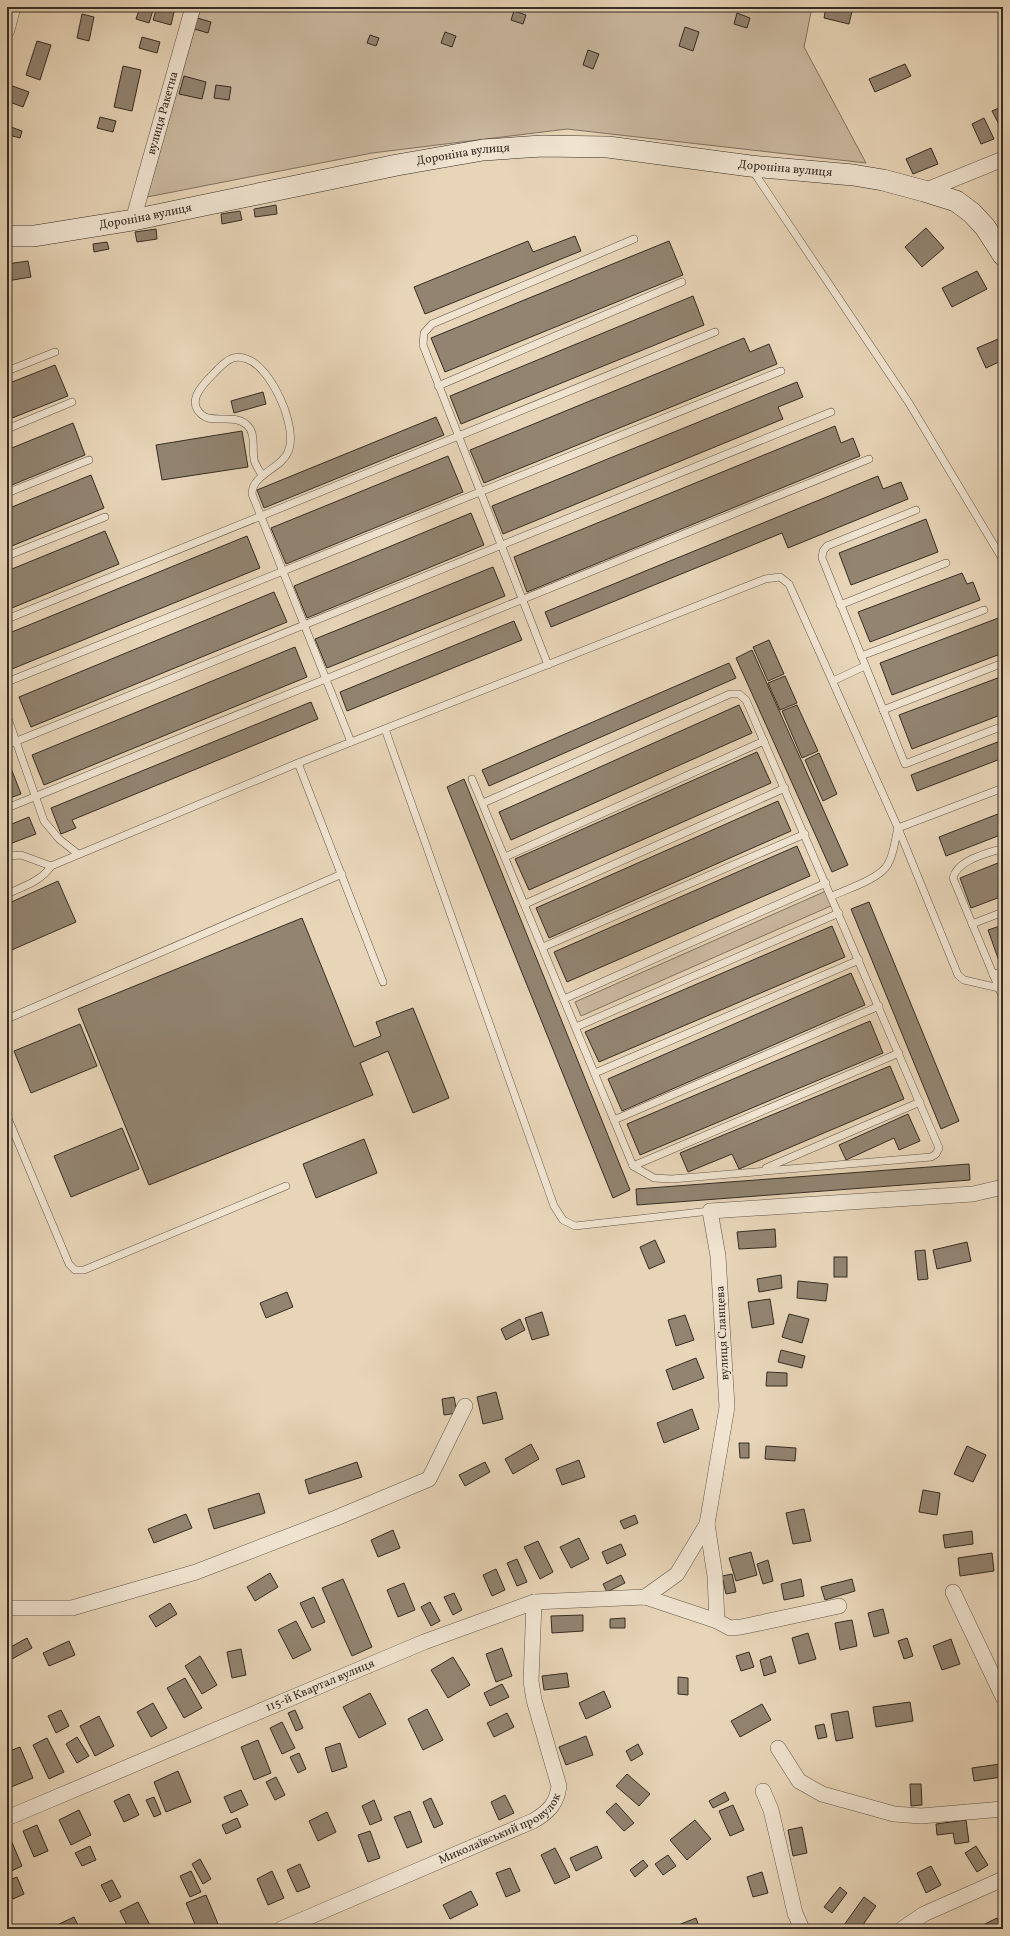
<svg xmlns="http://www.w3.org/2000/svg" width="1010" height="1936" font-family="Vollkorn,serif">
  <rect width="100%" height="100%" fill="#e8d5b8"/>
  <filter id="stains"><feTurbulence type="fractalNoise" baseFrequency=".005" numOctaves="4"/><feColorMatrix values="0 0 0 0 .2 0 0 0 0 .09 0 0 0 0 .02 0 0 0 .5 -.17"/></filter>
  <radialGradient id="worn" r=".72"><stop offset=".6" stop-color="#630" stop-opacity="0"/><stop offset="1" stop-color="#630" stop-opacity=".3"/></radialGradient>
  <g fill="#cab89f" stroke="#807262">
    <polygon points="201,7 812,7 804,47 866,163 567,129 372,153 147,197"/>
    <polygon points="826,891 833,905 581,1016 575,1002"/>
  </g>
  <g fill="#928471" stroke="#352d24">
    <polygon points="140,7 154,7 149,23 136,19"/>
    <polygon points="157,7 174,12 171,25 153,20"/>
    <polygon points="826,7 853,7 849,24 824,18"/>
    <polygon points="514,11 526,15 523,24 511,20"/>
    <polygon points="737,13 750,18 747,28 734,24"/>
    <polygon points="82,14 94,17 89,41 77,38"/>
    <polygon points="194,17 211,22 208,33 191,28"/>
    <polygon points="685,27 699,32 693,51 679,46"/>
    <polygon points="445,32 456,36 452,47 441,43"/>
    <polygon points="370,35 379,38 376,46 367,43"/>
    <polygon points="142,37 160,42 157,53 139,48"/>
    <polygon points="37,41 51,45 40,80 26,75"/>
    <polygon points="588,50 599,54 593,69 583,65"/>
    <polygon points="905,64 911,76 875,92 869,79"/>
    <polygon points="123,66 141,70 132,111 114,107"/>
    <polygon points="184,76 206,82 202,99 179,94"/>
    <polygon points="7,84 29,92 23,107 7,101"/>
    <polygon points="216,85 231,87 229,100 214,98"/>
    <polygon points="1003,106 1003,132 992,111"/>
    <polygon points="100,117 116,121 113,132 97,128"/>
    <polygon points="984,118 994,139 981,144 972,124"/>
    <polygon points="11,127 22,131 20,138 9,135"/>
    <polygon points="931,148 938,164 913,174 906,159"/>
    <polygon points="1003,188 1003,201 998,190"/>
    <polygon points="276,205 277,214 255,217 254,209"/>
    <polygon points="240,211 242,220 222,224 221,214"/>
    <polygon points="926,228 944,248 922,267 905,247"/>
    <polygon points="156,229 157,239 137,242 135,232"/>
    <polygon points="575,236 581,251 425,314 414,287 528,241 533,252"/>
    <polygon points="669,241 683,275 445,372 431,338"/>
    <polygon points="107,242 109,249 94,252 93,244"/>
    <polygon points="28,261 31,277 7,281 7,264"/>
    <polygon points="977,271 987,289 952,307 942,288"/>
    <polygon points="693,296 704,325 461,424 450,396"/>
    <polygon points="1003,337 1003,360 986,368 977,348"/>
    <polygon points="744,338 750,352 769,344 777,364 484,483 470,450"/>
    <polygon points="55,365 68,396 7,420 7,384"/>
    <polygon points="797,382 803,397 778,407 783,419 503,534 492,506"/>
    <polygon points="263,392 266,404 234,413 231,401"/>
    <polygon points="436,417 444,435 264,508 257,490"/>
    <polygon points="73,423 85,455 7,487 7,450"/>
    <polygon points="835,426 841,443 853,438 860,456 527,592 514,557"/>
    <polygon points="242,431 248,467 162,480 156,445"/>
    <polygon points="448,456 463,492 286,564 271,528"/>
    <polygon points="91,475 104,508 7,548 7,509"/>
    <polygon points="878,476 883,489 901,482 908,499 788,548 782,533 551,627 545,612"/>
    <polygon points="471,513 484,545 307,618 294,586"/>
    <polygon points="926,519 938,552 851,585 839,553"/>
    <polygon points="105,531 119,564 7,610 7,571"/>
    <polygon points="247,536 260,568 7,671 7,634"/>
    <polygon points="493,567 505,596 327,668 315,639"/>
    <polygon points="962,573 967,584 973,582 980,600 870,642 858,612"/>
    <polygon points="274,592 287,622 31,727 19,697"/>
    <polygon points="1001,617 1003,623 1003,653 892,695 880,663"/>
    <polygon points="514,621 522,640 347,711 340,692"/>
    <polygon points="769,640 784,674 768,681 753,647"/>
    <polygon points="295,647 307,677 44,785 32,755"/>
    <polygon points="752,650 848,865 832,872 736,658"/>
    <polygon points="729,663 736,678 489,786 482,770"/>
    <polygon points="785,676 797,703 780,710 768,683"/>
    <polygon points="1003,676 1003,714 912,749 899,715"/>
    <polygon points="311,702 318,719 72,820 76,828 61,834 51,808"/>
    <polygon points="739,705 752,733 511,840 499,812"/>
    <polygon points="797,705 818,751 802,758 782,711"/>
    <polygon points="1003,740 1003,758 917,791 911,775"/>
    <polygon points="757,752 771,783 529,890 515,859"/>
    <polygon points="819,753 837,794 823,801 805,760"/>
    <polygon points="7,763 9,763 21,794 7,799"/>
    <polygon points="464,779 630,1190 613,1198 447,787"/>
    <polygon points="778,801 791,831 549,938 536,908"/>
    <polygon points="1003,812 1003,834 946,856 939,837"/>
    <polygon points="29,817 36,834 7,845 7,826"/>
    <polygon points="797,846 810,876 567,982 554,952"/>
    <polygon points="1003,861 1003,896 971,908 960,878"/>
    <polygon points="58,881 76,922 7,952 7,904"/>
    <polygon points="869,902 959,1121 941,1129 851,909"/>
    <polygon points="302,918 354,1047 381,1036 376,1022 413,1008 449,1098 413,1113 388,1051 360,1063 373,1095 149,1185 78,1009"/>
    <polygon points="1003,925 1003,960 999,961 988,930"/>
    <polygon points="832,926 845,957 599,1062 585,1032"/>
    <polygon points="851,973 865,1005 622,1111 608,1079"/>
    <polygon points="870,1021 883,1053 640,1155 627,1124"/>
    <polygon points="80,1024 97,1066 31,1093 14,1051"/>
    <polygon points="890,1066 904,1099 739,1169 732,1154 688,1172 680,1153"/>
    <polygon points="908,1114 920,1141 899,1150 894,1138 846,1160 839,1145"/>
    <polygon points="122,1128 139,1169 71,1197 54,1156"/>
    <polygon points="364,1139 377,1173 316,1198 303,1164"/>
    <polygon points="969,1164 970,1180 637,1205 636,1189"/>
    <polygon points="775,1229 776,1247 739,1249 737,1232"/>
    <polygon points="655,1240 665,1262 649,1269 640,1247"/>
    <polygon points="967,1242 971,1261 937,1269 933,1250"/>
    <polygon points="925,1250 928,1279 918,1280 915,1251"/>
    <rect x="834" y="1257" width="13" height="20"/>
    <polygon points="781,1275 782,1288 759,1292 757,1279"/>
    <polygon points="798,1281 828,1284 826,1301 797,1298"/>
    <polygon points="287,1292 293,1307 266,1318 260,1303"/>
    <polygon points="770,1299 774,1324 752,1328 748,1302"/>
    <polygon points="542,1312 549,1335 532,1340 525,1318"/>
    <polygon points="789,1314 809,1319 802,1343 782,1337"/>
    <polygon points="685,1315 694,1340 676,1346 668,1320"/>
    <polygon points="520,1319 525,1330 506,1340 501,1329"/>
    <polygon points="781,1350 805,1356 802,1368 778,1362"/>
    <polygon points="696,1358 704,1378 673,1390 666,1370"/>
    <polygon points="767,1372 787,1373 787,1386 766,1386"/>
    <polygon points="496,1392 503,1419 483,1424 477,1397"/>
    <polygon points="454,1397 457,1413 444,1415 442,1399"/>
    <polygon points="692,1409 699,1429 664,1443 657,1423"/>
    <polygon points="739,1443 749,1443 749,1458 740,1458"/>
    <polygon points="531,1444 539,1459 513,1474 505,1459"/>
    <polygon points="766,1446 796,1448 795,1461 765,1459"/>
    <polygon points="967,1446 986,1455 973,1482 954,1474"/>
    <polygon points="579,1460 585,1477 562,1485 556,1469"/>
    <polygon points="357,1462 362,1477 309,1494 305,1480"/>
    <polygon points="485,1462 490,1472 465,1486 459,1475"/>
    <polygon points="923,1490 940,1493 937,1515 919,1512"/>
    <polygon points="259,1493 265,1513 214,1529 208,1509"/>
    <polygon points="804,1509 811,1541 793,1544 786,1513"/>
    <polygon points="186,1514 192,1528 154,1543 148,1529"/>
    <polygon points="635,1515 638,1523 624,1529 620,1521"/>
    <polygon points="393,1530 400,1548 378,1557 371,1540"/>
    <polygon points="972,1531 973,1544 945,1548 943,1535"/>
    <polygon points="579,1538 589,1559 571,1568 560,1547"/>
    <polygon points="538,1541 553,1572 540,1579 524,1547"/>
    <polygon points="621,1544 626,1555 607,1564 602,1552"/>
    <polygon points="751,1552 757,1575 736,1581 729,1558"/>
    <polygon points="992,1553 994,1571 960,1576 958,1558"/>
    <polygon points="517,1559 527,1582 517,1586 507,1563"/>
    <polygon points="768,1560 773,1581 763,1584 757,1564"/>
    <polygon points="496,1569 505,1590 492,1596 483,1575"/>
    <polygon points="270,1573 278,1587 255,1601 247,1587"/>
    <polygon points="732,1574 736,1592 726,1594 722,1576"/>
    <polygon points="621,1575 625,1583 607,1592 603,1584"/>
    <polygon points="343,1579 372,1647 352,1656 322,1588"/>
    <polygon points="801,1579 804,1596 784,1600 781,1584"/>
    <polygon points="852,1579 855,1591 825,1600 821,1587"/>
    <polygon points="404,1583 415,1610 398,1617 387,1590"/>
    <polygon points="454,1593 462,1610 453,1615 444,1597"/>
    <polygon points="314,1597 325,1622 312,1628 300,1603"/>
    <polygon points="430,1602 440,1621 431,1626 421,1607"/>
    <polygon points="170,1603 177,1614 156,1627 149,1616"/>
    <polygon points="883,1609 889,1633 874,1637 868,1613"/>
    <polygon points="583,1615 583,1631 552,1633 551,1616"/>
    <polygon points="625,1618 625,1628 610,1628 610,1619"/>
    <polygon points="852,1620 857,1646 840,1650 835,1623"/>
    <polygon points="296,1621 311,1650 293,1659 278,1630"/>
    <polygon points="808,1633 816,1659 799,1664 792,1638"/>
    <polygon points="27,1638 32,1648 12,1659 7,1649"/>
    <polygon points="907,1638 913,1656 904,1659 898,1641"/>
    <polygon points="951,1639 960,1664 942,1670 933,1646"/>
    <polygon points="69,1641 75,1655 49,1666 43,1653"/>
    <polygon points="502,1648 512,1676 496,1682 486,1654"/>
    <polygon points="241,1649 246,1675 232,1678 227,1652"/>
    <polygon points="749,1652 754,1667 741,1671 736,1656"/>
    <polygon points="200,1656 217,1685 202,1694 185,1666"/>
    <polygon points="771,1656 776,1672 764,1676 760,1660"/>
    <polygon points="453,1657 470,1685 448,1698 431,1670"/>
    <polygon points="567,1673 569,1687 544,1690 542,1676"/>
    <polygon points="678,1677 688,1678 688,1695 678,1694"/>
    <polygon points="185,1678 202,1708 184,1718 167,1688"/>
    <polygon points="502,1684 509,1697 490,1706 484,1693"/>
    <polygon points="604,1691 611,1707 586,1719 579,1703"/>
    <polygon points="370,1693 386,1724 359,1738 343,1707"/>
    <polygon points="910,1702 913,1721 876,1727 873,1707"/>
    <polygon points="153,1703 167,1728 151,1737 137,1712"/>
    <polygon points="762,1704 771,1720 740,1737 731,1721"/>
    <polygon points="427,1709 443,1740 423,1750 408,1719"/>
    <polygon points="61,1710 69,1726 56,1733 48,1716"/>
    <polygon points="295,1710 303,1728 296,1731 288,1713"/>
    <polygon points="848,1711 853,1738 836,1741 831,1714"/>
    <polygon points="507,1713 514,1727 494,1737 487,1723"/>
    <polygon points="99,1716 114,1746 95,1756 80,1726"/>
    <polygon points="282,1722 295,1748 282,1754 270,1728"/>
    <polygon points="824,1724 827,1737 818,1739 815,1726"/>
    <polygon points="586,1736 593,1755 566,1765 559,1747"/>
    <polygon points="77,1737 89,1756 77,1763 66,1744"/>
    <polygon points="47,1738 64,1772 49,1779 33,1745"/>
    <polygon points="258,1740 271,1773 254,1780 241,1747"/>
    <polygon points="340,1743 347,1767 332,1772 325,1748"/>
    <polygon points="638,1744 643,1754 631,1761 626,1751"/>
    <polygon points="20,1747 33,1778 11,1787 7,1779 7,1752"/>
    <polygon points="299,1753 306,1769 298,1773 290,1757"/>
    <polygon points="1000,1764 1002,1777 974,1781 972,1768"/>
    <polygon points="178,1771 191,1802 166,1812 154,1782"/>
    <polygon points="627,1774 650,1794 639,1806 616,1786"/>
    <polygon points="276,1777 285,1795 275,1800 266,1782"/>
    <polygon points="910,1784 921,1784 922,1805 911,1806"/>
    <polygon points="241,1790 248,1805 231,1813 224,1797"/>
    <polygon points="725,1792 729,1800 713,1808 709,1801"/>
    <polygon points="129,1794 139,1815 124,1822 114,1801"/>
    <polygon points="505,1795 514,1813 499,1820 491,1802"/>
    <polygon points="154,1797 161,1814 154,1817 146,1800"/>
    <polygon points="431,1798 443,1824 434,1828 423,1802"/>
    <polygon points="374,1800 382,1820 370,1825 362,1806"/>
    <polygon points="616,1803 634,1823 624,1831 606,1812"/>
    <polygon points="733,1805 744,1830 730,1836 719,1811"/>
    <polygon points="79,1810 91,1835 71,1845 59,1820"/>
    <polygon points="410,1811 422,1842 407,1848 394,1817"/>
    <polygon points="327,1812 336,1832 318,1841 309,1821"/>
    <polygon points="237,1818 241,1827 226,1834 222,1825"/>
    <polygon points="695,1820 711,1839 687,1860 670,1840"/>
    <polygon points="966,1820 969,1842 955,1844 953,1833 937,1835 936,1824"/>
    <polygon points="37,1825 48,1851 34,1857 23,1831"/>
    <polygon points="802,1827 807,1853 793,1856 788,1830"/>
    <polygon points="370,1831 380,1858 368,1862 358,1835"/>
    <polygon points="11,1840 22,1866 7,1873 7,1842"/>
    <polygon points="90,1846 96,1860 82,1866 75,1853"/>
    <polygon points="597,1846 602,1858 576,1871 570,1858"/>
    <polygon points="976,1846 988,1865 977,1872 965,1853"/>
    <polygon points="555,1848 570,1877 555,1884 541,1855"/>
    <polygon points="668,1855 676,1866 663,1875 655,1864"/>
    <polygon points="200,1859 211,1879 203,1884 192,1864"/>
    <polygon points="643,1860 648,1866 635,1877 630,1870"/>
    <polygon points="300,1864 310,1887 297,1892 287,1870"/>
    <polygon points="931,1866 941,1885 926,1893 917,1873"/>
    <polygon points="510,1868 520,1891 506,1897 496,1873"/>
    <polygon points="191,1871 201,1892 190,1897 180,1876"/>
    <polygon points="272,1871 284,1898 268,1905 257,1879"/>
    <polygon points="762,1872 768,1893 753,1897 747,1877"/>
    <polygon points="17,1877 24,1894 13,1899 7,1886 7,1881"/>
    <polygon points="112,1880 121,1897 110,1902 101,1885"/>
    <polygon points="840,1887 847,1893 832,1913 824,1907"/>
    <polygon points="471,1891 478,1905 450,1919 443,1905"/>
    <polygon points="206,1895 218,1924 205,1929 197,1929 186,1903"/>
    <polygon points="864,1897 876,1906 860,1929 850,1929 844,1925"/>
    <polygon points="138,1902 152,1929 129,1929 120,1911"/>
    <polygon points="74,1917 80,1929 56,1929 55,1926"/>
    <polygon points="696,1918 700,1929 668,1929"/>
    <polygon points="997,1918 1002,1929 983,1929 981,1926"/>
  </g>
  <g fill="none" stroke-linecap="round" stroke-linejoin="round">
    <g stroke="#625749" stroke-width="8">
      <g id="lane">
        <polyline points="753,171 909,403 1003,560"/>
        <polyline points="7,371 55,352"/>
        <polyline points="438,386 682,282"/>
        <polyline points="7,429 72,402"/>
        <path d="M262,475C259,470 255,465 254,459C252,448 256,433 247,425C236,415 221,421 208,418C204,417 199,413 197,409C189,395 210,378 218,369C227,360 234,354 247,359C271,367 299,428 288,452C281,469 252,474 252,494L351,742"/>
        <polyline points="7,493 89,460"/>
        <polyline points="916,510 827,546 823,551 822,558 905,764 1003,726"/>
        <polyline points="7,556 105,517"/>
        <polyline points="840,605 946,563"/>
        <polyline points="7,619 715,332"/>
        <polyline points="861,656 984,610"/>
        <polyline points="548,665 423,345 424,333 432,324 634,239"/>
        <polyline points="833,681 865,666"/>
        <polyline points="7,682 781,371"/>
        <polyline points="883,710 1003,663"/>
        <polyline points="7,716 44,821 59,839 78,854"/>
        <polyline points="385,729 554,1206 563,1220 575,1226 710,1211"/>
        <polyline points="7,745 831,412"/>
        <polyline points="298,763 383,982"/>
        <polyline points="472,779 633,1166 654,1178 672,1179 931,1157 936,1154 939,1148 746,700 739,694 730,694 483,803"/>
        <polyline points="7,808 869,459"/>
        <path d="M1003,848C987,854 958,859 953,878L1003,998"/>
        <polyline points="7,856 21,855 51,866 298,763 765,579 780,577 789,584 898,828 1003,788"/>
        <polyline points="505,857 764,741"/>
        <path d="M7,894C22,887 42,881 51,866"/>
        <path d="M832,896C847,889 880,879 888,864C894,854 895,839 898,828L958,975L964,980L999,988"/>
        <polyline points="525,904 785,788"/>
        <polyline points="972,924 1003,912"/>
        <polyline points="543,947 805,834"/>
        <polyline points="993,975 1003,971"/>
        <polyline points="564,999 826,883"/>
        <polyline points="7,1019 342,874"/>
        <polyline points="576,1027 839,913"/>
        <polyline points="595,1073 859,960"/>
        <polyline points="7,1116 69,1264 75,1270 84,1270 286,1186"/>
        <polyline points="614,1120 879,1006"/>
        <polyline points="633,1166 899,1053"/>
        <polyline points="766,1168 920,1102"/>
      </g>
    </g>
    <g stroke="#625749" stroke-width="16">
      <g id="street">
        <polyline points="7,30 13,7"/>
        <polyline points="924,191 1003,159"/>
        <path id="s1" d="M133,220L193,7"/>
        <polyline points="953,1592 1003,1697"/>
        <polyline points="645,1597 677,1574 707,1524"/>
        <polyline points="839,1606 741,1627 730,1628 717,1621 715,1576 707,1524 727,1407 718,1256 710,1211 973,1194 1003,1187"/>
        <polyline points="7,1608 72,1608 196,1572 336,1518 429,1479 465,1406"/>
        <polyline points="778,1748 799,1781 822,1794 894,1814 921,1816 1003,1809"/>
        <polyline points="763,1791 771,1810 795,1913 802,1929"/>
        <path id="s2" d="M7,1818L424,1642L534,1602L645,1597L717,1621"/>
        <path id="s3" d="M281,1929L533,1821C549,1812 557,1803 559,1786L534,1700L531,1681L534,1602"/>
        <polyline points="902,1929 924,1914 1003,1879"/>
      </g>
    </g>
    <g stroke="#352d24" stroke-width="22">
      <g id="secondary">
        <path id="s4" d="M7,236H34L133,220L397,165L483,150L542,146L608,147L750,166L853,175L883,180L924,191L956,201L972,213L985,227L1003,255"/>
      </g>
    </g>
    <use href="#lane" stroke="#f0e4d1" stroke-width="7"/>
    <use href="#street" stroke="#f0e4d1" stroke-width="15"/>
    <use href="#secondary" stroke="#f0e4d1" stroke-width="21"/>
  </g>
  <g text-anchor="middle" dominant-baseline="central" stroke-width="3" stroke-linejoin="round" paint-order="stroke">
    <g font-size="12" fill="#352d24" stroke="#f0e4d1">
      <text stroke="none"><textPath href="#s1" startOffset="111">вулиця Ракетна</textPath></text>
      <text stroke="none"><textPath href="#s4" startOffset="464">Дороніна вулиця</textPath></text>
      <text stroke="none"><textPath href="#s4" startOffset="788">Дороніна вулиця</textPath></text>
      <text stroke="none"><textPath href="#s4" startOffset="140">Дороніна вулиця</textPath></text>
      <text transform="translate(723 1333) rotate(-93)">вулиця Сланцева</text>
      <text stroke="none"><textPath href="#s2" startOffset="340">115-й Квартал вулиця</textPath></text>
      <text stroke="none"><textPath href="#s3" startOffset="242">Миколаївський провулок</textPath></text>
    </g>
  </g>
  <rect width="1010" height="1936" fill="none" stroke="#e8d5b8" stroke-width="24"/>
  <rect x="8" y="8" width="994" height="1920" fill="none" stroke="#352d24" stroke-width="2"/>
  <rect x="12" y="12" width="986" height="1912" fill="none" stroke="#352d24"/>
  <rect width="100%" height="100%" filter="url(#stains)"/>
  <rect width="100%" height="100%" fill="url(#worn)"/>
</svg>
